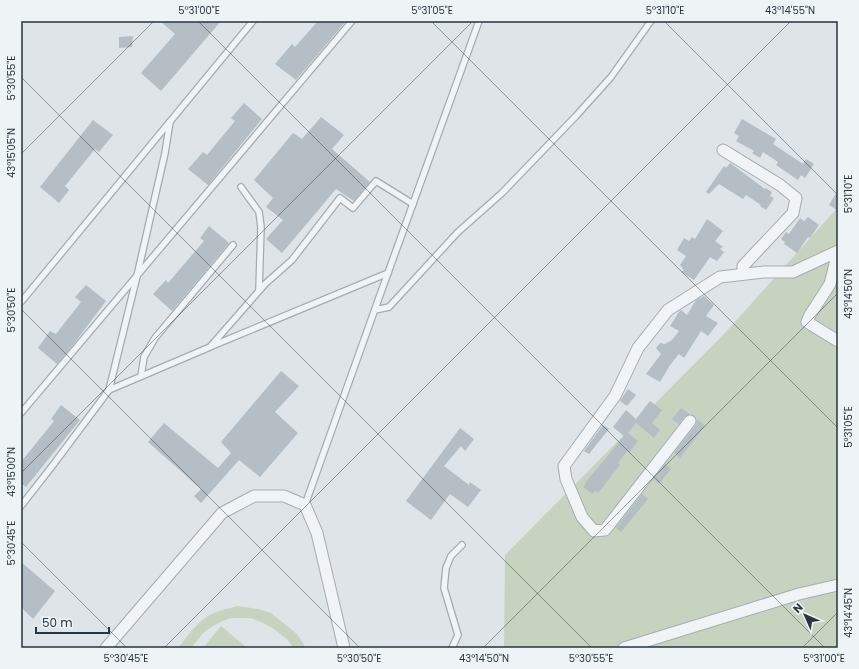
<svg xmlns="http://www.w3.org/2000/svg" width="859" height="669" font-family="Poppins,sans-serif">
  <rect width="100%" height="100%" fill="#dee4e8"/>
  <g fill="#c8d3bf">
    <polygon points="838,207 838,648 504,648 505,555 724,334"/>
    <path d="M238,606L258,609L271,613L297,634L306,648H293L289,641L274,629L261,622L251,618H231L223,621L213,626L204,632L191,648H178C186,638 194,626 205,618C214,611 227,609 238,606Z"/>
    <polygon points="221,626 247,648 203,648"/>
  </g>
  <g fill="#b5bec5">
    <polygon points="160,21 221,21 161,91 141,73 175,34"/>
    <polygon points="318,21 346,21 296,80 275,64 292,44 295,47"/>
    <polygon points="133,36 132,47 119,48 119,37"/>
    <polygon points="244,103 262,119 208,185 188,169 203,152 207,155 235,121 231,118"/>
    <polygon points="321,117 344,135 332,149 370,182 354,201 336,189 282,253 266,239 283,220 266,207 273,198 254,180 293,133 302,139"/>
    <polygon points="742,119 776,139 773,144 803,164 806,159 814,164 805,178 801,175 798,180 776,165 778,162 763,152 760,158 752,153 754,151 736,141 739,136 734,133"/>
    <polygon points="93,120 113,135 99,152 95,149 65,186 69,190 59,203 40,187"/>
    <polygon points="730,163 765,189 766,188 772,192 770,196 774,198 766,210 760,206 761,205 746,195 743,199 719,184 709,194 706,192 724,166 726,168"/>
    <polygon points="838,190 838,211 829,205"/>
    <polygon points="808,217 819,225 810,238 808,237 797,253 784,244 785,242 781,239 786,232 789,234 800,218 804,221"/>
    <polygon points="707,219 723,231 715,241 723,247 720,249 724,252 717,261 710,257 694,280 681,272 684,270 680,265 686,256 677,250 684,238 689,241 692,237 695,239"/>
    <polygon points="209,226 229,243 172,311 153,294 166,280 168,283 204,241 200,238"/>
    <polygon points="86,285 106,301 73,345 57,364 38,348 50,331 56,334 81,302 75,297"/>
    <polygon points="704,296 714,305 706,316 718,323 708,336 701,331 684,358 679,354 670,365 660,382 646,374 661,354 656,348 660,343 665,344 672,340 679,331 670,326 679,312 681,310 687,315 696,300"/>
    <polygon points="281,371 299,386 275,412 298,433 260,477 239,460 201,503 194,496 201,489 148,442 164,423 218,468 231,453 221,442"/>
    <polygon points="628,389 636,395 627,406 620,401"/>
    <polygon points="650,401 662,410 652,423 660,430 654,438 636,423 628,433 638,441 629,453 627,451 618,463 620,465 598,493 595,491 592,494 583,487 586,483 585,483 624,436 613,427 626,410 636,419"/>
    <polygon points="61,405 80,420 26,487 21,483 21,462 54,421 51,419"/>
    <polygon points="681,408 690,414 685,416 679,424 672,419"/>
    <polygon points="697,419 705,426 680,458 674,453 696,425 697,422"/>
    <polygon points="603,425 609,429 589,454 584,451"/>
    <polygon points="460,428 474,439 465,451 461,446 444,466 469,485 470,482 481,490 468,507 450,494 431,520 406,501"/>
    <polygon points="665,464 671,469 659,484 654,479"/>
    <polygon points="642,494 648,499 621,532 616,528"/>
    <polygon points="21,562 55,591 33,619 21,607"/>
  </g>
  <g fill="none" stroke-linecap="round" stroke-linejoin="round">
    <g stroke="#a3acb2" stroke-width="8">
      <g id="lane">
        <polyline points="241,187 259,212 261,227 259,290"/>
        <polyline points="21,302 253,21"/>
        <polyline points="375,310 389,307 458,232 502,193 576,116 611,77 651,21"/>
        <polyline points="212,346 388,273"/>
        <polyline points="141,376 144,357 155,338 233,245"/>
        <polyline points="109,390 210,347 265,284 292,260 340,198 353,208 376,181 413,204"/>
        <polyline points="21,413 352,21"/>
        <polyline points="305,505 380,295 479,21"/>
        <polyline points="21,506 53,465 109,390 137,276 165,153 170,122"/>
        <polyline points="452,648 458,635 444,588 446,568 451,556 462,545"/>
      </g>
    </g>
    <g stroke="#a3acb2" stroke-width="13">
      <g id="street">
        <polyline points="723,150 780,185 796,198 793,213 743,266 743,274"/>
        <polyline points="838,252 830,284 810,315 807,322 838,341"/>
        <polyline points="690,421 605,530 594,531 582,517 566,479 564,466 615,396 638,348 668,310 720,277 764,272 793,272 838,251"/>
        <polyline points="106,648 222,513 254,496 284,496 305,505 317,533 344,648"/>
        <polyline points="624,648 799,594 838,585"/>
      </g>
    </g>
    <use href="#lane" stroke="#f1f4f7" stroke-width="5.5"/>
    <use href="#street" stroke="#f1f4f7" stroke-width="11"/>
  </g>
  <path fill="none" stroke="#273540" stroke-width="1" stroke-opacity="0.45" d="M198,21L825,648M431,21L838,428M664,21L838,195M21,77L592,648M21,154L154,21M21,309L360,648M21,473L473,21M21,542L127,648M164,648L791,21M483,648L838,293M802,648L838,612"/>
  <rect width="859" height="669" fill="none" stroke="#eef3f6" stroke-width="44"/>
  <g transform="translate(805 615) rotate(315)" stroke="#eef3f6" stroke-width="3" paint-order="stroke">
  <path d="M0-3L7 15L0 10L-7 15Z" fill="#273540"/>
  <text y="-6" font-size="11" font-weight="bold" text-anchor="middle" fill="#273540">N</text>
  </g>
  <path d="M36 627v6h73v-6" fill="none" stroke="#273540" stroke-width="2"/>
  <text x="42" y="627" font-size="12" fill="#273540" stroke="#eef3f6" stroke-width="3" paint-order="stroke">50 m</text>
  <rect x="22" y="22" width="815" height="625" fill="none" stroke="#273540" stroke-width="1.5"/>
  <g font-size="10" text-anchor="middle" fill="#273540">
    <text x="199" y="14">5°31'00"E</text>
    <text x="432" y="14">5°31'05"E</text>
    <text x="665" y="14">5°31'10"E</text>
    <text x="790" y="14">43°14'55"N</text>
    <text transform="translate(11 78) rotate(-90)" y="4">5°30'55"E</text>
    <text transform="translate(11 153) rotate(-90)" y="4">43°15'05"N</text>
    <text transform="translate(848 194) rotate(-90)" y="4">5°31'10"E</text>
    <text transform="translate(848 294) rotate(-90)" y="4">43°14'50"N</text>
    <text transform="translate(11 310) rotate(-90)" y="4">5°30'50"E</text>
    <text transform="translate(848 427) rotate(-90)" y="4">5°31'05"E</text>
    <text transform="translate(11 472) rotate(-90)" y="4">43°15'00"N</text>
    <text transform="translate(11 543) rotate(-90)" y="4">5°30'45"E</text>
    <text transform="translate(848 613) rotate(-90)" y="4">43°14'45"N</text>
    <text x="126" y="662">5°30'45"E</text>
    <text x="359" y="662">5°30'50"E</text>
    <text x="484" y="662">43°14'50"N</text>
    <text x="591" y="662">5°30'55"E</text>
    <text x="824" y="662">5°31'00"E</text>
  </g>
</svg>
